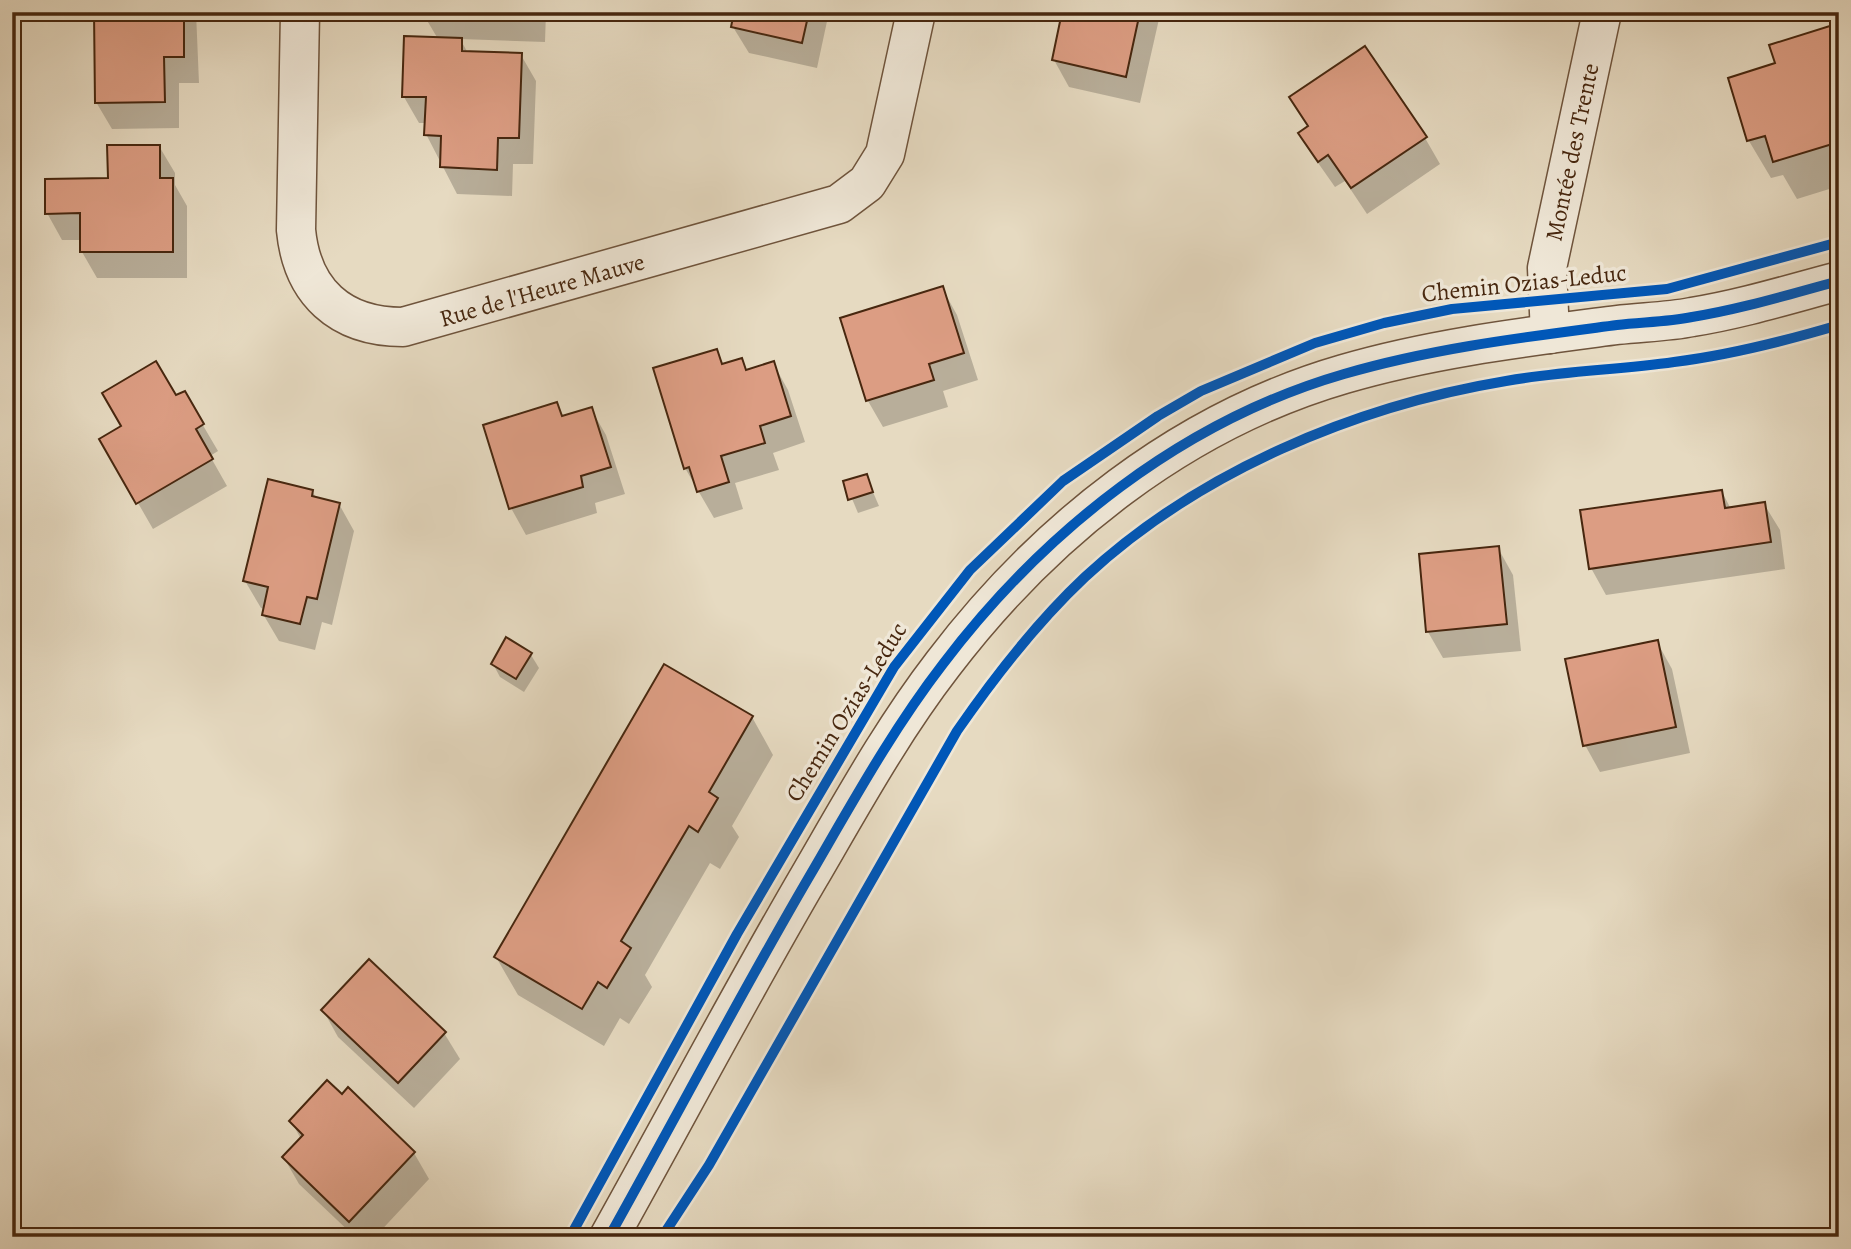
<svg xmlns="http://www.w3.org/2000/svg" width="1851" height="1249" font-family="Alegreya,serif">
  <rect width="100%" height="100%" fill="#e6dac1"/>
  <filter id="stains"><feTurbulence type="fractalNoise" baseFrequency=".00286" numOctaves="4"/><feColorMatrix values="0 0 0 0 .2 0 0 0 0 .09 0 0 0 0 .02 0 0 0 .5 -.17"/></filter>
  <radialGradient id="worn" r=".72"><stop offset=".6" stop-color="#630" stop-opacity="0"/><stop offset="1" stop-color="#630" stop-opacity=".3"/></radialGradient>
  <g fill="#0003">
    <polygon points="96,12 196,12 199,83 179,83 179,128 112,129 96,102"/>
    <polygon points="422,12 546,12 545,42 460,39 468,53 521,55 536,81 533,164 513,164 512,196 457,194 426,134 426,123 419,123 404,97 438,39"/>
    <polygon points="736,12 829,12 817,68 749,53 733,27"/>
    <polygon points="1064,12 1155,12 1159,19 1140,103 1069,87 1054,60"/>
    <polygon points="1832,27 1839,39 1839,186 1797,199 1783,175 1771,178 1749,141 1730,79 1778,64"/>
    <polygon points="1309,127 1425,138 1440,164 1367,214 1345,181 1335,187 1316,160 1300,134"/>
    <polygon points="159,146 175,173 175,185 187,206 187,278 97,278 82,252 82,240 62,240 47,213 109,180"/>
    <polygon points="942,288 957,315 978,380 943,391 948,407 883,427 868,401 843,319"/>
    <polygon points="716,351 724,365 741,360 747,371 773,363 788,390 805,442 773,453 779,470 735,483 743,509 714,518 685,468"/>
    <polygon points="184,393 218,451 210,456 227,486 153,529 101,439"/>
    <polygon points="556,404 564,417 591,409 606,435 625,494 595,503 597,513 526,535 511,508"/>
    <polygon points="866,476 879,506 858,513 845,482"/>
    <polygon points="312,491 317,499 339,504 354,531 332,625 322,622 315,650 279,641 263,614 265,609 261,608 245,581"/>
    <polygon points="1722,492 1731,509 1764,504 1780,530 1785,569 1606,595 1591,568"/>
    <polygon points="1498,548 1513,575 1521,651 1443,658 1428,632"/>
    <polygon points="1657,642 1672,669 1690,753 1600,772 1585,745"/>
    <polygon points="531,655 539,668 524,692 500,677 493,664"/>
    <polygon points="752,717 773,755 732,826 739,837 720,869 710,863 645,975 652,987 629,1024 620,1018 604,1046 518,995 496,957"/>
    <polygon points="323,1010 444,1033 460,1059 414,1108 338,1037"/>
    <polygon points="291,1121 414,1153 429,1179 375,1237 355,1237 299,1184 284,1158 301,1139"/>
  </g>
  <g fill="#dc9d83" stroke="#47270f" stroke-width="2">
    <polygon points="94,12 184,12 184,57 164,57 165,102 95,103"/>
    <polygon points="433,12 531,12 530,16"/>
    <polygon points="734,12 809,12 802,43 731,27"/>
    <polygon points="1062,12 1140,12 1126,77 1052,60"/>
    <polygon points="1833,25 1839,42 1839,142 1773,162 1765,136 1747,141 1728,78 1775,63 1769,45"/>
    <polygon points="404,36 462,38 462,51 522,53 519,138 498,138 497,170 440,167 441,136 424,135 426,97 402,97"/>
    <polygon points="1365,46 1427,137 1351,188 1328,155 1318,162 1298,133 1308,126 1289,97"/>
    <polygon points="107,145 160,145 160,178 173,178 173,252 80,252 80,213 45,214 45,179 108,178"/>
    <polygon points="943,286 964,353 929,364 934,380 866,401 840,318"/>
    <polygon points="717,349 722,364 742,358 746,370 774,361 791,416 760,426 765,443 721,456 729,482 697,492 689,467 684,469 653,368"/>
    <polygon points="156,361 176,395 185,391 204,424 196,429 213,459 136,504 99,439 121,426 102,393"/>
    <polygon points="557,402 562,416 592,407 611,467 581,476 583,487 509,509 483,425"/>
    <polygon points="867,474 873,492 848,500 843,481"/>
    <polygon points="268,479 313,490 312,496 340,503 317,599 307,597 300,624 262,615 268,587 243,581"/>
    <polygon points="1722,490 1725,508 1765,502 1771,542 1589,569 1580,510"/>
    <polygon points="1499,546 1507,624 1426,632 1419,554"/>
    <polygon points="506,637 532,653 516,679 491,664"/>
    <polygon points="1658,640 1676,727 1583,746 1565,659"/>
    <polygon points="664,664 753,716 709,792 718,798 698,832 689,826 621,941 631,948 607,988 598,982 582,1009 494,957"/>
    <polygon points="369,959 446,1032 398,1083 321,1010"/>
    <polygon points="327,1080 342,1094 348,1087 415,1152 349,1222 282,1157 303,1135 289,1121"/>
  </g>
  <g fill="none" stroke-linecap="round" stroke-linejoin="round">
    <g stroke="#6f543c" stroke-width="41">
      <g id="minor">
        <path d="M300,12L296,230C302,292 340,327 403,327L839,204L867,183L885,154L916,12"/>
        <polyline points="1550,334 1547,268 1602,12"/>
        <path d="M609,1237C676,1117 740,995 809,877C851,805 892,730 943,664C1044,531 1182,421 1344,374C1433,348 1526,337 1617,325C1642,322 1667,322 1692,317C1742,309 1790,294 1839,281"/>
      </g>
    </g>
    <use href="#minor" stroke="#efe7d7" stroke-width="38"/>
    <g stroke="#efe7d7" stroke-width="15">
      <g id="cycleway">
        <polyline points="570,1237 737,934 894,667 970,570 1063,481 1158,416 1201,391 1315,343 1384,323 1452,309 1667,289 1839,242"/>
        <path d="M609,1237C676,1117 740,995 809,877C851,805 892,730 943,664C1044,531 1182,421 1344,374C1433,348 1526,337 1617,325C1642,322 1667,322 1692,317C1742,309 1790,294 1839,281"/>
        <path d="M662,1237L709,1165L957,731C995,676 1036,623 1085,577C1198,472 1355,406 1506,381C1562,371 1618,370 1674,362C1730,355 1785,341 1839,325"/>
      </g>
    </g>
    <use href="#cycleway" stroke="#0057b8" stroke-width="10"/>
  </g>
  <g text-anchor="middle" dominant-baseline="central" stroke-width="7" stroke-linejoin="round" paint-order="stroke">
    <g font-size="24" fill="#47270f" stroke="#efe7d7">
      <text transform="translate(1572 152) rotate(-78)">Montée des Trente</text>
      <text transform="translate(1524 283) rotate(-6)">Chemin Ozias-Leduc</text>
      <text transform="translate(542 290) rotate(-16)">Rue de l'Heure Mauve</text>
      <text transform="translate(846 712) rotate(-58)">Chemin Ozias-Leduc</text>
    </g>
  </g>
  <rect width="1851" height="1249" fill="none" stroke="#e6dac1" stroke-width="42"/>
  <rect x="14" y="14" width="1823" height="1221" fill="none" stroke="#47270f" stroke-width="3.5"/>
  <rect x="21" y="21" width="1809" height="1207" fill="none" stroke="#47270f" stroke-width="2"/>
  <rect width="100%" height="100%" filter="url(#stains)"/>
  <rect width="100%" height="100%" fill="url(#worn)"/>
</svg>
